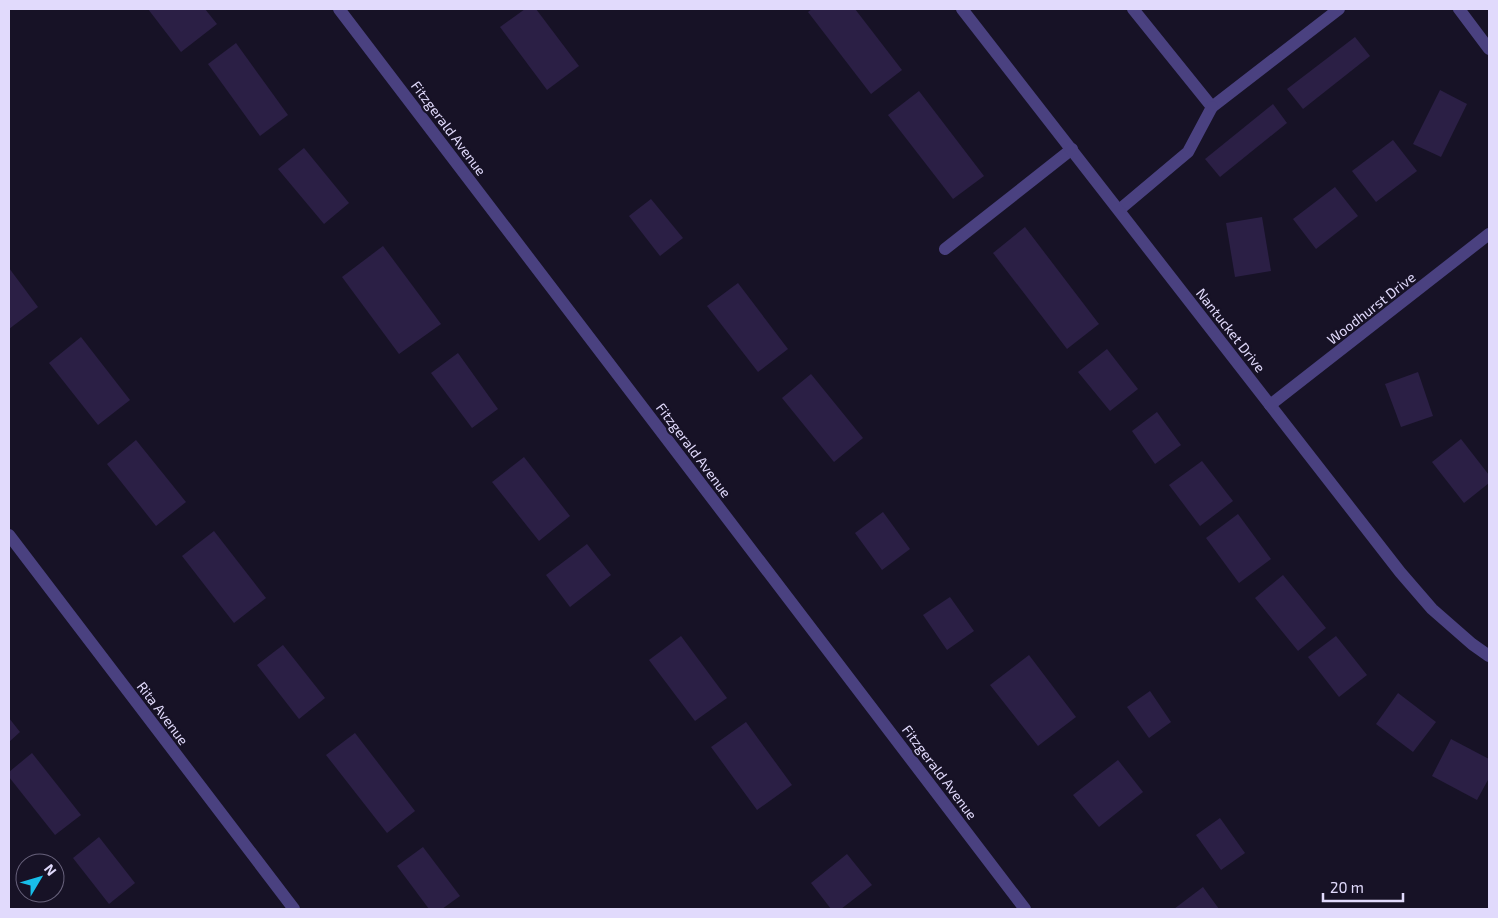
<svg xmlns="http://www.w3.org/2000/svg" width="1498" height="918" font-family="'Exo 2',sans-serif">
  <rect width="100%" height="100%" fill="#171226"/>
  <g fill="#2b1f45">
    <polygon points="148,9 205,9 217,24 181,52"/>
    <polygon points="525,9 536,9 579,66 547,90 500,27"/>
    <polygon points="812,9 855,9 902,70 871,94 808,12"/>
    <polygon points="1355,37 1370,56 1303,109 1287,89"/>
    <polygon points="236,43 288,115 260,136 208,64"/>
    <polygon points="1440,90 1467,104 1441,157 1413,144"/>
    <polygon points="919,91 984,176 953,199 888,115"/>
    <polygon points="1273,104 1287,123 1220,177 1205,159"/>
    <polygon points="1393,140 1417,171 1376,202 1352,171"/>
    <polygon points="304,148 349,203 324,224 278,169"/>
    <polygon points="1335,187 1358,216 1316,249 1293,219"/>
    <polygon points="651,199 683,238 660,256 629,216"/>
    <polygon points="1262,217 1271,271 1235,277 1226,223"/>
    <polygon points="1025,227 1099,324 1067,349 993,253"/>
    <polygon points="383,246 441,324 399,354 342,277"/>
    <polygon points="9,268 38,307 9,329"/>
    <polygon points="738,283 788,349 758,372 707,306"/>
    <polygon points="81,337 130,400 98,425 49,363"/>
    <polygon points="1107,349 1138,389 1110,411 1078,372"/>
    <polygon points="458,353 498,409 472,428 431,373"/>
    <polygon points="1418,372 1433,416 1401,427 1385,384"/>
    <polygon points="811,374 863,438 834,462 782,398"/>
    <polygon points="1157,412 1181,445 1155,464 1132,431"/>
    <polygon points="1461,439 1489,475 1489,483 1464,503 1432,462"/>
    <polygon points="136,440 186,502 156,526 107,464"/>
    <polygon points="524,457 570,516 539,541 492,482"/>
    <polygon points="1202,461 1233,501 1200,526 1169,485"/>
    <polygon points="883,512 910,549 882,570 855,533"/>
    <polygon points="1238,514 1271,559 1239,583 1206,538"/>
    <polygon points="214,531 266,598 234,623 182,556"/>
    <polygon points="587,544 611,575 570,607 546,575"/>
    <polygon points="1283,575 1326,628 1298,651 1255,598"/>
    <polygon points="950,597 974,631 947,650 923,615"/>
    <polygon points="681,636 727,698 695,721 649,660"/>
    <polygon points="1336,636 1367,675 1339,697 1308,657"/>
    <polygon points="283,645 325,698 299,719 257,665"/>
    <polygon points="1029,655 1076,717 1038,746 990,685"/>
    <polygon points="1150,691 1171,722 1149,738 1127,707"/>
    <polygon points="1398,693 1436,722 1413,752 1376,724"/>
    <polygon points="9,718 20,732 9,742"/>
    <polygon points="746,722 792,785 757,810 711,747"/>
    <polygon points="355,733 415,811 387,833 326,755"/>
    <polygon points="1451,739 1489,759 1489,778 1477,800 1432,776"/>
    <polygon points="32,753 81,815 55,835 9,777 9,772"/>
    <polygon points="1118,760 1143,792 1099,827 1073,795"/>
    <polygon points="1220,818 1245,853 1221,870 1196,835"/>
    <polygon points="99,837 135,883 109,904 73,858"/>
    <polygon points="423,847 460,896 442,909 429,909 397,866"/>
    <polygon points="847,854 872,885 841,909 831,909 811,883"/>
    <polygon points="1203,887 1219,909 1174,909"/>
  </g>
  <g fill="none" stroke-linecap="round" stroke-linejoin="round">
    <g stroke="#4a4180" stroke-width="12">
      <polyline points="1133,9 1212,107 1339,9"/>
      <polyline points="1459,9 1489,49"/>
      <polyline points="1119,210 1188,152 1212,107"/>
      <polyline points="945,249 1072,149"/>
    </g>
    <g stroke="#4a4180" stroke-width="12">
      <polyline points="339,9 1025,909"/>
      <polyline points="962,9 1400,572 1432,609 1472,644 1489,656"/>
      <polyline points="1270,405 1489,234"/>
      <polyline points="9,535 294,909"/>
    </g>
  </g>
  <g text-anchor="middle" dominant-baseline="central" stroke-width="4.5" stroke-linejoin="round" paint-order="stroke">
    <g font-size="14" fill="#e1dafc" stroke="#171226">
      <text transform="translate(449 128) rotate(53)">Fitzgerald Avenue</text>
      <text transform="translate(1371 308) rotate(-38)">Woodhurst Drive</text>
      <text transform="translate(1231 330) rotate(52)">Nantucket Drive</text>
      <text transform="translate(694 450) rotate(53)">Fitzgerald Avenue</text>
      <text transform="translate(163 713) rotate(53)">Rita Avenue</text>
      <text transform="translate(940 772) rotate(53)">Fitzgerald Avenue</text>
    </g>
  </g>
  <rect width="1498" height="918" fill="none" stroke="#e1dafc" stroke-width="20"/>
  <g transform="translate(40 878) rotate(52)"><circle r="24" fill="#171226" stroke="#68627c"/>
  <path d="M0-4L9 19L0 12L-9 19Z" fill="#18beea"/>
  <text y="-8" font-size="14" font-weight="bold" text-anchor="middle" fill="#e1dafc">N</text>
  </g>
  <path d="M1323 893v8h80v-8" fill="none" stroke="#e1dafc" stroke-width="2.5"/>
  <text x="1330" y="893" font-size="15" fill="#e1dafc" stroke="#171226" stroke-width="4" paint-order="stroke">20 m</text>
</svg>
